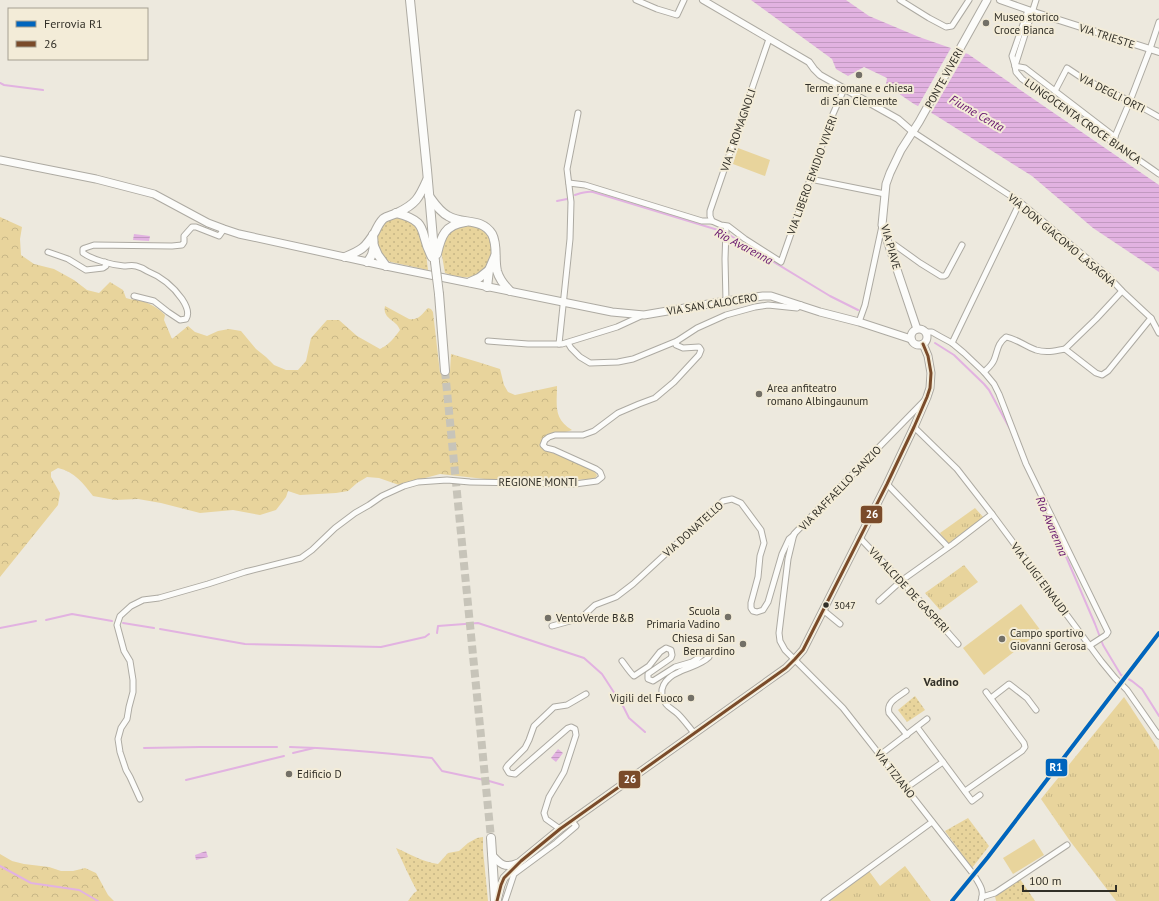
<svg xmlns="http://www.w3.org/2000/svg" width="1159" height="901" font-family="'PT Sans',sans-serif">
  <defs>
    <pattern id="grass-dots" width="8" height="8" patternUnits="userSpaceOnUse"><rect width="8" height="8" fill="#e8d49c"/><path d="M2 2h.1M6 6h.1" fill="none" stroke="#c7b686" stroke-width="1.8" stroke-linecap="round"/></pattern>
    <pattern id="forest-crowns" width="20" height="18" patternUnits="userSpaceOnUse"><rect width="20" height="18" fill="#e8d49c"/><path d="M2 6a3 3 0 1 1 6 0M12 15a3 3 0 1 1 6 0" fill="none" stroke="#c7b686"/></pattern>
    <pattern id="park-tufts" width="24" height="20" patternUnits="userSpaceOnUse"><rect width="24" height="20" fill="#e8d49c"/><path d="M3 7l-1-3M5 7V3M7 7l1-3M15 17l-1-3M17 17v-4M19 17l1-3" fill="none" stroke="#c7b686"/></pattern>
    <pattern id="water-rules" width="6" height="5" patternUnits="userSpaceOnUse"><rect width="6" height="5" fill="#e2b2e1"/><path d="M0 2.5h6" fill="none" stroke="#c299c1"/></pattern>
  </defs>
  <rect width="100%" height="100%" fill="#ede9de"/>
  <g fill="url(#grass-dots)">
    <path d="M396,218H404L417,225L425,245L428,270L391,262C382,259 374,246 376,236C377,233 380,228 382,225C386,221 391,219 396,218Z"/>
    <path d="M468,225C474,226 479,228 485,232C501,246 490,275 469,277C461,278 452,275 445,273L441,250L449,232L458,226Z"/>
    <polygon points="915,696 925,710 907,722 898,710"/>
    <polygon points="968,818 989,846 972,868 945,831"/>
    <path d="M483,837V850L488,901H408L414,893L417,891C409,877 403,862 396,848C410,854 423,862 438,864L448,853L459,851L468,843L477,838Z"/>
    <polygon points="1020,879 1035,901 996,901 995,896"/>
  </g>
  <g fill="url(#forest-crowns)">
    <path d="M0,217L22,227L20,239L21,255L34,264L54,269L74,280L87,290L99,293L110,282L123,290L126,298C132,300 139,300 145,302C152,305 161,310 165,315L164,320L172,339L188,326L195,332L207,336L218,331L229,329L241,331L256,349L266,357L274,365L286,370H298L306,361L311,338L327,320H339L357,336L380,349C389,345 394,338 400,330C397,320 382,319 385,306L409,319C418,321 422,314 428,308L431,309L433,312L440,373H448L450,372L451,354L478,362L500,369L504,385L508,392L515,395L557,386C557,405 553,419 572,430C561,435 540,430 541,448L592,469L597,475L596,477L594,479L542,481L485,479L440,474L399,485L379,478L367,477L357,483L348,491L336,493L300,495L288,491L286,497L276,510L260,515L233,510L200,513L161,503L138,499L115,500L93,496C83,483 75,472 58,468L51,472V477L60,493L58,505L0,577Z"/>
    <polygon points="0,854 12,861 24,864 49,867 61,871 73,871 85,868 96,873 108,895 114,901 0,901"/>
  </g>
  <g fill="url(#park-tufts)">
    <polygon points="975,508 984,518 949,544 940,533"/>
    <polygon points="964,565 978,582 940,610 925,593"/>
    <polygon points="1124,697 1159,750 1159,901 1116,901 1070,841 1041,799"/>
    <polygon points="905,866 931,901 829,901 866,874 869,871 880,886"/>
  </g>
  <g fill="#e8d49c">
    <polygon points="738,148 770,160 765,176 733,164"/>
    <polygon points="1021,604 1041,631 984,675 963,648"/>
    <polygon points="1034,839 1044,855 1013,874 1003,858"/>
  </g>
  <g fill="url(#water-rules)">
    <polygon points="751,0 846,0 869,16 919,37 968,54 1159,185 1159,272 1093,228 1032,176 935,115 914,104 886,85 887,78 864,67 848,76 836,69 832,59"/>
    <polygon points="134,234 150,236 149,241 133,240"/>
    <polygon points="558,749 563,753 556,762 551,758"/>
    <polygon points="206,851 208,857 196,860 195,855"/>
  </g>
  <polygon fill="#ede9de" points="952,46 967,51 930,115 917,108"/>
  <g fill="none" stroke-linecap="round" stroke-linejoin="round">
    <g stroke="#e2b2e1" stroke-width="2">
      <polyline points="0,83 4,85 43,90"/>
      <path d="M575,195C581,193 586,191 593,192L718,230L731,236L830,296L858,310"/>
      <polyline points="557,201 567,199"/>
      <polyline points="935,343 954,355 984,384 989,390 1010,429"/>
      <polyline points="1046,510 1095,624 1103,645 1121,675 1132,681 1142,689 1159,716"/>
      <polyline points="46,620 72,614 112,621"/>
      <polyline points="123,623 154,628"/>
      <polyline points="0,628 36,621"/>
      <polyline points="160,629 245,644 381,647 425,637 429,634"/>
      <polyline points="437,633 438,626 478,623 584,658 602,674 615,694 622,704 629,718 645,732"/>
      <path d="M290,747C338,748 385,753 432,758L442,771L489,781L503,785"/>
      <polyline points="144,748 200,747 277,747"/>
      <polyline points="293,753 314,748"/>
      <polyline points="186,780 284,756"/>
      <polyline points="0,866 31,883 79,890 98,901"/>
    </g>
    <polyline stroke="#c7c4b9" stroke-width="8" stroke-dasharray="8 4" stroke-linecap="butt" points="445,371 491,838"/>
    <g stroke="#adaaa2" stroke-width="7">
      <g id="minor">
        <polyline points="636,0 657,9 677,15 684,0"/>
        <polyline points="900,0 929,18 946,27 952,26 969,0"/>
        <path d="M1028,10L1012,56L1015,66L1016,72L1022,79C1067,112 1114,142 1159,174"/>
        <polyline points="1015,66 1025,68 1115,137"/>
        <polyline points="1015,66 1036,0"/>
        <polyline points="1055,91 1067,68 1082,78 1136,104 1159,117"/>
        <polyline points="913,132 1020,202 1108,276 1122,291 1151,318 1159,333"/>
        <polyline points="1113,141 1130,101 1150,49 1159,22"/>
        <polyline points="810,179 885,194"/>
        <polyline points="569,183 585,185 702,221 712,221 721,225 728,226 745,239 781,262 833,114 844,89"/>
        <polyline points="712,221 710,216 710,211 769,39"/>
        <polyline points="888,244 895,245 920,263 941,276 944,276 946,275 962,245"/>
        <polyline points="48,252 68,259 86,270 103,268 106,266 105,262"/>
        <path d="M134,296L154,301L168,312L180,320L186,319C190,313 186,305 182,299C173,286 162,277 147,271C144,269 140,267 136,266C132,265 128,266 124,266C112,265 93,260 83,253V249L85,248L94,245L172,246L182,245L184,242V236L192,227H196L219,236L224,229"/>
        <polyline points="726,301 725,259 726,230"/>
        <polyline points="859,322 865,305 882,226"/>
        <polyline points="925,332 932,332 939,336 952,343 964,353 984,372 994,384 999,394 1026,464 1108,632 1106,635 1089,646"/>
        <polyline points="488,341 528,344 562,344 617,327 643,315"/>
        <polyline points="568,343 571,348 580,357 590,363 618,362 633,359 677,341 697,328 726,315 755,307 768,305 797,308 801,305"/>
        <polyline points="952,343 1020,202"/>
        <polyline points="559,344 570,239 571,202 567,169 578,113"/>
        <polyline points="1065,349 1096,319 1122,291"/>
        <path d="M984,372C988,368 992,365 994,360C998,350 997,344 1006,337C1017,339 1025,346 1036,350C1046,353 1055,351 1065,349L1096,373L1102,375L1108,371L1151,318"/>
        <path d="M924,401L794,534L788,559L779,633L780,641L785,650L843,708L974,875C979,884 985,890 981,901"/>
        <polyline points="914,427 957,469 992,514 1101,661 1115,678 1127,690 1159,736"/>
        <polyline points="887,484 948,547"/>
        <polyline points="859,537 921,602 958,644"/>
        <polyline points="879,601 901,581 953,544 992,514"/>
        <polyline points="823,610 840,624"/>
        <polyline points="552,626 581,618 595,605 616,597 633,584 723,501 732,499 741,503 761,530 764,543 760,556 758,577 751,603 751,608 753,611 757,612 763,610 768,602 782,554 789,539 794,535"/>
        <path d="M622,661C625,665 631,674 634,676L649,666L660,652L666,648L671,650L672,655L671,658L648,674V679L653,681L675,667L692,662L697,659L704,653H708L709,657C701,665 689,667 679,672C665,678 656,690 666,704C669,708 674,710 678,714C684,720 689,727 694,733"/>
        <path d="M906,691C898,697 886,702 889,713L907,735"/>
        <polyline points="991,698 1009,684 1027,698 1036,710"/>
        <polyline points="917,727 972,801 980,795"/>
        <polyline points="880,755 927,719"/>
        <polyline points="906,788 943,762"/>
        <polyline points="965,791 1022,751 1025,747 1024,743 986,692"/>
        <polyline points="140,799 130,777 126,770 120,752 118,739 121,728 127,719 129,707 133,692 133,680 130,661 124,651 117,625 120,616 131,606 143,600 159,598 208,584 245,572 301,558 312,550 335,528 355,513 369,505 382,496 404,486 418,482 447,480 470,482 575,484 597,481 602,477 600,472 596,469 554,450 546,448 543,445 545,440 549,437 555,435 583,435 594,431 618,413 639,404 655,398 674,382 699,355 701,350 699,347 683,348 676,345 677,341"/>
        <polyline points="560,829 546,819 544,813 549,797 564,772 576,735 575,729 571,727 568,728 515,774 509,773 506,768 508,765 525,748 529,740 534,726 554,707 567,705 586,694"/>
        <polyline points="982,897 995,893 1067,845"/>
        <polyline points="505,901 514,874 556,843 576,826 572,821"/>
        <polyline points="824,901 932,822"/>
      </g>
    </g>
    <g stroke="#adaaa2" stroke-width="8">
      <g id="tertiary">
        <polyline points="703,0 809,62 814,69 820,75 898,119 913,132"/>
        <polyline points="1000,0 1037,13 1159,52"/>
      </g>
    </g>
    <g stroke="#adaaa2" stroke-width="9">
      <g id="secondary">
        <polyline points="0,160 96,179 154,194 208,223 224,229 239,234 386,266 612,312 644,315 726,301 763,296 771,296 820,312 859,322 911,339"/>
        <polyline points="917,329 882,225 886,184 890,173 901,150 919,122 987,0"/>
        <circle cx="919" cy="337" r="8"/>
        <path d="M492,855C500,864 505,869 518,863"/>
        <polyline points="497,901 501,885 504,878 521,861 560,829 786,668 795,659 803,650 887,484 914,427 927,397 930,388 931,373 928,356 923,344"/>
      </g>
    </g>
    <g stroke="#adaaa2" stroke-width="10">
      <g id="primary">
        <polyline points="410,0 427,170 435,262"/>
        <path d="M429,196C434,203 440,212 448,216C463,225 481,217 492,234C498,245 494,259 497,271C499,278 505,286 510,291"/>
        <path d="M396,213C431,222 418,232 432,257"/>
        <polyline points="374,246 378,255 386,266"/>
        <path d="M437,254C441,236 445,225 465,222"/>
        <path d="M345,257C362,250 365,248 375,232C377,228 379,223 383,219C387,216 393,215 397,213C416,204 419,198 427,180"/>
        <path d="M367,262C375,254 374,245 373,235"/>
        <polyline points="470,282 479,278 489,270"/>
        <polyline points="487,287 489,270 495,256"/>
        <polyline points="439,294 445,371"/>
        <polyline points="491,838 495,901"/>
      </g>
    </g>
    <use href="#minor" stroke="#fcfcfa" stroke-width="5"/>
    <use href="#tertiary" stroke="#fcfcfa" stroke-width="6"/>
    <use href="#secondary" stroke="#fcfcfa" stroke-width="7"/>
    <use href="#primary" stroke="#fcfcfa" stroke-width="8"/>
    <g stroke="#adaaa2" stroke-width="10" stroke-linecap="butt">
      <polyline id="primary-bridge" points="435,262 439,294"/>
    </g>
    <use href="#primary-bridge" stroke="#fcfcfa" stroke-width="8"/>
    <g stroke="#f3ecd8" stroke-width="6">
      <polyline id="bus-1" points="497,901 501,885 504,878 521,861 560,829 786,668 795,659 803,650 887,484 914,427 927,397 930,388 931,373 928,356 923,344"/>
    </g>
    <use href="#bus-1" stroke="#7a4b2a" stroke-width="3"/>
    <g stroke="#f3ecd8" stroke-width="7">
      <polyline id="rail-1" points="952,901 988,857 1159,633"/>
    </g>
    <use href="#rail-1" stroke="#0065bd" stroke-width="4"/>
  </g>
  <g fill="#737067" stroke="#f3ecd8" stroke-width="1.5">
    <circle cx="986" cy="23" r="4"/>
    <circle cx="859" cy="75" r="4"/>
    <circle cx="759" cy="394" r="4"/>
    <circle cx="728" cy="617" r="4"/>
    <circle cx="548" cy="618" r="4"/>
    <circle cx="1002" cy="639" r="4"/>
    <circle cx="743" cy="644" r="4"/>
    <circle cx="691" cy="698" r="4"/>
    <circle cx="289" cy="774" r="4"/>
  </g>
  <circle fill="#312f27" stroke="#f3ecd8" stroke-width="1.5" cx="826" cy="605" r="3.5"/>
  <g text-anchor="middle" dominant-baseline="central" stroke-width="4" stroke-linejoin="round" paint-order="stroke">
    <g font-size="10" fill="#312f27" stroke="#f3ecd8" text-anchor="start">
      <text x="834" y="605">3047</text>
    </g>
    <g font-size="11" fill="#312f27" stroke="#f3ecd8" text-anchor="start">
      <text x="994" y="17">Museo storico<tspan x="994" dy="13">Croce Bianca</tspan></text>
      <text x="859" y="88" text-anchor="middle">Terme romane e chiesa<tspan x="859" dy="13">di San Clemente</tspan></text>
      <text x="767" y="388">Area anfiteatro<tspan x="767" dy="13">romano Albingaunum</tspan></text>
      <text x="720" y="611" text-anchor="end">Scuola<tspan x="720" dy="13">Primaria Vadino</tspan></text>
      <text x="556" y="618">VentoVerde B&amp;B</text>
      <text x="1010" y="633">Campo sportivo<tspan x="1010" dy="13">Giovanni Gerosa</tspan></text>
      <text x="735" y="638" text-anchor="end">Chiesa di San<tspan x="735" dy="13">Bernardino</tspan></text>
      <text x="683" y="698" text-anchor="end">Vigili del Fuoco</text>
      <text x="297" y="774">Edificio D</text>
    </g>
    <g font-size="11" fill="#312f27" stroke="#f3ecd8">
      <text transform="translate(1107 36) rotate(18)">VIA TRIESTE</text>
      <text transform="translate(944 78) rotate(-61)">PONTE VIVERI</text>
      <text transform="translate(1112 93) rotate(27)">VIA DEGLI ORTI</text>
      <text transform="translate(1083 121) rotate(35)">LUNGOCENTA CROCE BIANCA</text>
      <text transform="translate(738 130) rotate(-71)">VIA T. ROMAGNOLI</text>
      <text transform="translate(812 175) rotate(-70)">VIA LIBERO EMIDIO VIVERI</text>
      <text transform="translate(1062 240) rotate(40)">VIA DON GIACOMO LASAGNA</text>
      <text transform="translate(891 247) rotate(74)">VIA PIAVE</text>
      <text transform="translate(712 304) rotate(-9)">VIA SAN CALOCERO</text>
      <text x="538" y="482">REGIONE MONTI</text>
      <text transform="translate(840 488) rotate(-46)">VIA RAFFAELLO SANZIO</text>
      <text transform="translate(693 529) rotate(-42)">VIA DONATELLO</text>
      <text transform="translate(1040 579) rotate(53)">VIA LUIGI EINAUDI</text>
      <text transform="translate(909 590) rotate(47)">VIA ALCIDE DE GASPERI</text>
      <text transform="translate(895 774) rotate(52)">VIA TIZIANO</text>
    </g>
    <g font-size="12" font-style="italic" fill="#66136c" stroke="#f3ecd8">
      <text transform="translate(977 113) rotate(30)">Fiume Centa</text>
      <text transform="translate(744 246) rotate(28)">Rio Avarenna</text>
      <text transform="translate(1052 526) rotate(67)">Rio Avarenna</text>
    </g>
    <g font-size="12" font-weight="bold" fill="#312f27" stroke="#f3ecd8">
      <text x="941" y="681">Vadino</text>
    </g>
  </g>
  <g stroke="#f3ecd8" stroke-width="1.5">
    <rect x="860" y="505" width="23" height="19" rx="4" fill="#7a4b2a"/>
    <rect x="1045" y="758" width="23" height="19" rx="4" fill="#0065bd"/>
    <rect x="618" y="770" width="23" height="19" rx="4" fill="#7a4b2a"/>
  </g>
  <g font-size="11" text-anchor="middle" font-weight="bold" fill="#fff">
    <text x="872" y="518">26</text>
    <text x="1056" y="771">R1</text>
    <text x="630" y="783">26</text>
  </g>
  <rect x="8" y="8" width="140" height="52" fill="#f3ecd8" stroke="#a5a091"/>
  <rect x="16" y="21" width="20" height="6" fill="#0065bd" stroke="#a5a091"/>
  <text x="44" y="28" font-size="12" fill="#312f27">Ferrovia R1</text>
  <rect x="16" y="41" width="20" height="6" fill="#7a4b2a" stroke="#a5a091"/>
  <text x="44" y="48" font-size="12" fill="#312f27">26</text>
  <path d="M1023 885v6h93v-6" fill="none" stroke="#312f27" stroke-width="2"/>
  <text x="1029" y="885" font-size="12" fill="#312f27" stroke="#f3ecd8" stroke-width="3" paint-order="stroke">100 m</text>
</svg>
